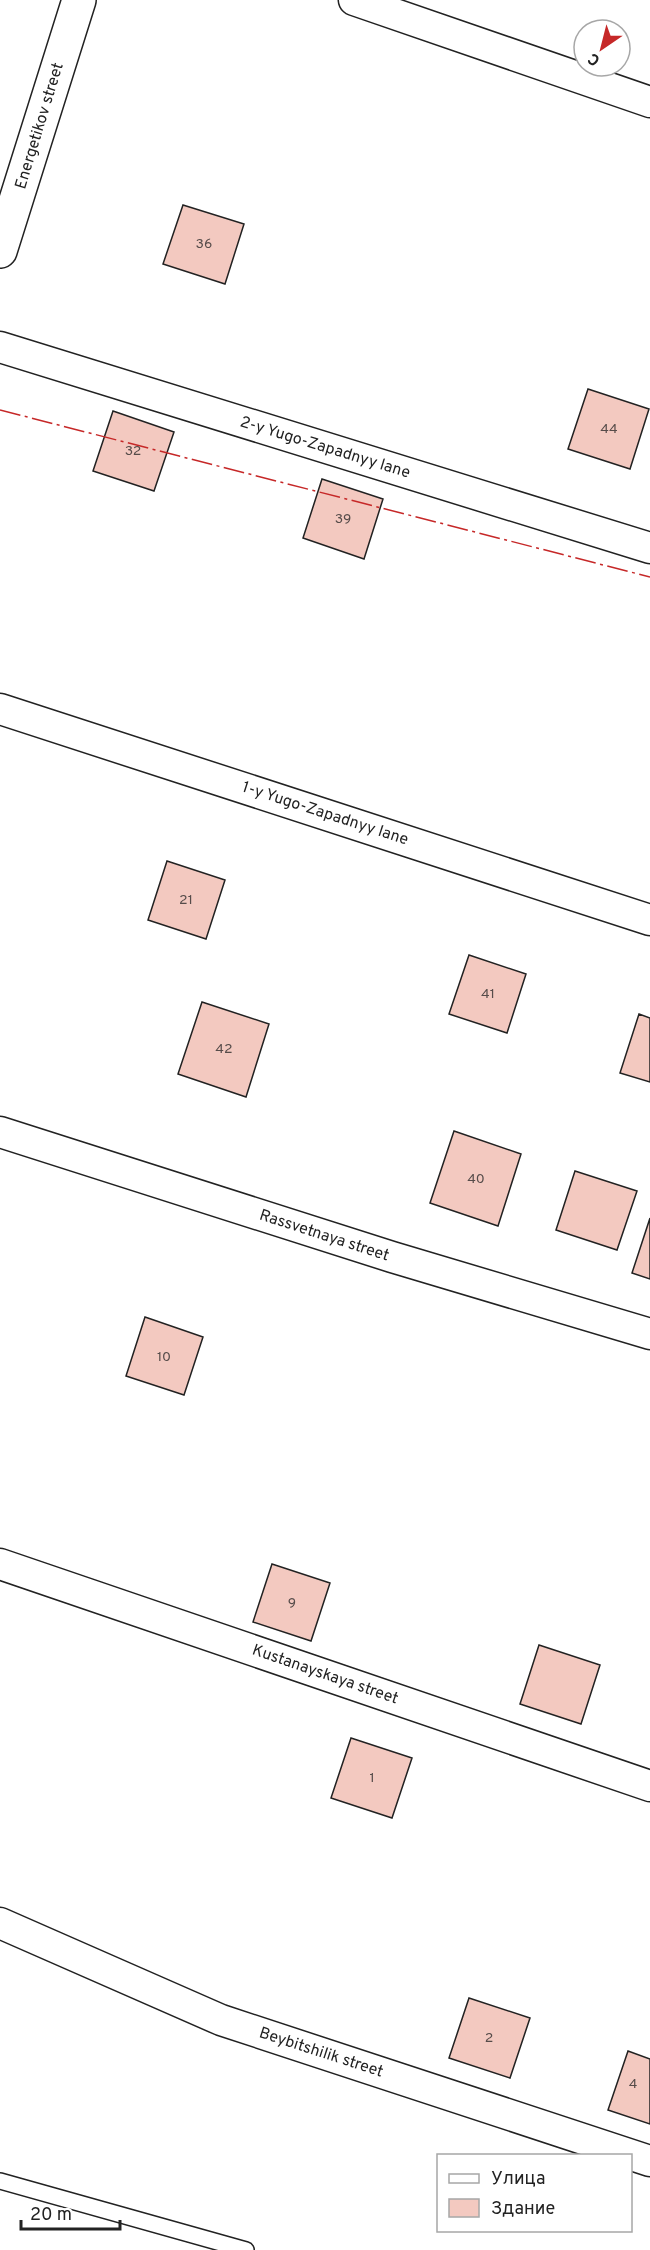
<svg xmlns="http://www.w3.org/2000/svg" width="650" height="2250" font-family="Overpass,sans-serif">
  <rect width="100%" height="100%" fill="#fff"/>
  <g fill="#f3c9c0" stroke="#222" stroke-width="1.5">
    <polygon points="183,205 244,224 225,284 163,264"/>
    <polygon points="588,389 649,409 630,469 568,449"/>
    <polygon points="113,411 174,432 154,491 93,471"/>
    <polygon points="322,479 383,499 364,559 303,538"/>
    <polygon points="167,861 225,880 206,939 148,920"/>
    <polygon points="469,955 526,974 507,1033 449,1014"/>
    <polygon points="202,1002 269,1024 246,1097 178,1074"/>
    <polygon points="639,1014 650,1018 650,1082 620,1073"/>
    <polygon points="454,1131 521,1154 498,1226 430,1203"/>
    <polygon points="575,1171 637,1191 617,1250 556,1230"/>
    <polygon points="650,1218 650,1279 632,1273"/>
    <polygon points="145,1317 203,1337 184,1395 126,1376"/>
    <polygon points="272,1564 330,1583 311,1641 253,1622"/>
    <polygon points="539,1645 600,1665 581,1724 520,1704"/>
    <polygon points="351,1738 412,1758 392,1818 331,1798"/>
    <polygon points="469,1998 530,2018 510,2078 449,2058"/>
    <polygon points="628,2051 650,2059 650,2124 608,2110"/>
  </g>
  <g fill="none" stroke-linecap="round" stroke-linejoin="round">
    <g stroke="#222" stroke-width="18">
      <polyline id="service" points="0,2181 246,2250"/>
    </g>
    <g stroke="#222" stroke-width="33">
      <g id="minor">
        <polyline points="354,0 650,102"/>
        <polyline points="0,347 650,548"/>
        <polyline points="0,709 650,920"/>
        <polyline points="0,1132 392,1257 650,1334"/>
        <polyline points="0,1564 650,1786"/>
        <polyline points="0,1923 221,2020 650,2161"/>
      </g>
    </g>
    <g stroke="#222" stroke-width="36">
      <polyline id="secondary" points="0,251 79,0"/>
    </g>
    <use href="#service" stroke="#fff" stroke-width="15"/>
    <use href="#minor" stroke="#fff" stroke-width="30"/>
    <use href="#secondary" stroke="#fff" stroke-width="33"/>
    <polyline stroke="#c62828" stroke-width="1.5" stroke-dasharray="21 4.5 3 4.5" stroke-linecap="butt" points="0,410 650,577"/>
  </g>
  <g text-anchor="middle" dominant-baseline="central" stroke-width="4.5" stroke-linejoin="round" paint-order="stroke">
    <g font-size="14" fill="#564c4a">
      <text x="204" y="244">36</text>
      <text x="609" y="429">44</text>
      <text x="133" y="451">32</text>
      <text x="343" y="519">39</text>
      <text x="186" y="900">21</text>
      <text x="488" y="994">41</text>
      <text x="224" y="1049">42</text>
      <text x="476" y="1179">40</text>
      <text x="164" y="1357">10</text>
      <text x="292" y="1603">9</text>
      <text x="372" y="1778">1</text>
      <text x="489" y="2038">2</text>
      <text x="633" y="2084">4</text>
    </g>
    <g font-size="16" fill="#222" stroke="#fff">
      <text transform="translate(40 126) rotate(-73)">Energetikov street</text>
      <text transform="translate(325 448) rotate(17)">2-y Yugo-Zapadnyy lane</text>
      <text transform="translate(325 814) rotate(18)">1-y Yugo-Zapadnyy lane</text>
      <text transform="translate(324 1236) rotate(18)">Rassvetnaya street</text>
      <text transform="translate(325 1675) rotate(19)">Kustanayskaya street</text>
      <text transform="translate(321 2053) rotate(18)">Beybitshilik street</text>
    </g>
  </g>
  <rect x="437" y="2154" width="195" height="78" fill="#ffffff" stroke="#a7a7a7" stroke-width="1.5"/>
  <rect x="449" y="2174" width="30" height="9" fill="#ffffff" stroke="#a7a7a7" stroke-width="1.5"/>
  <text x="491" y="2184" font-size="18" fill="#222222">Улица</text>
  <rect x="449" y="2199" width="30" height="18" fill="#f3c9c0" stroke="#a7a7a7" stroke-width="1.5"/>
  <text x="491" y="2214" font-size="18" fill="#222222">Здание</text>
  <g transform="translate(602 48) rotate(215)"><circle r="28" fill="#ffffff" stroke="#a7a7a7" stroke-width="1.5"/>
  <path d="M0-4.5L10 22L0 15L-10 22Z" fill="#c62828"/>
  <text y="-9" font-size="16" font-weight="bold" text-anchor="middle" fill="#222222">С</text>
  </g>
  <path d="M21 2220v9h99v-9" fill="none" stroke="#222222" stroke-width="3"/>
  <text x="30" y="2220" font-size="18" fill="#222222" stroke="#ffffff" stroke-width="4.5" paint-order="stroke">20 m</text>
</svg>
